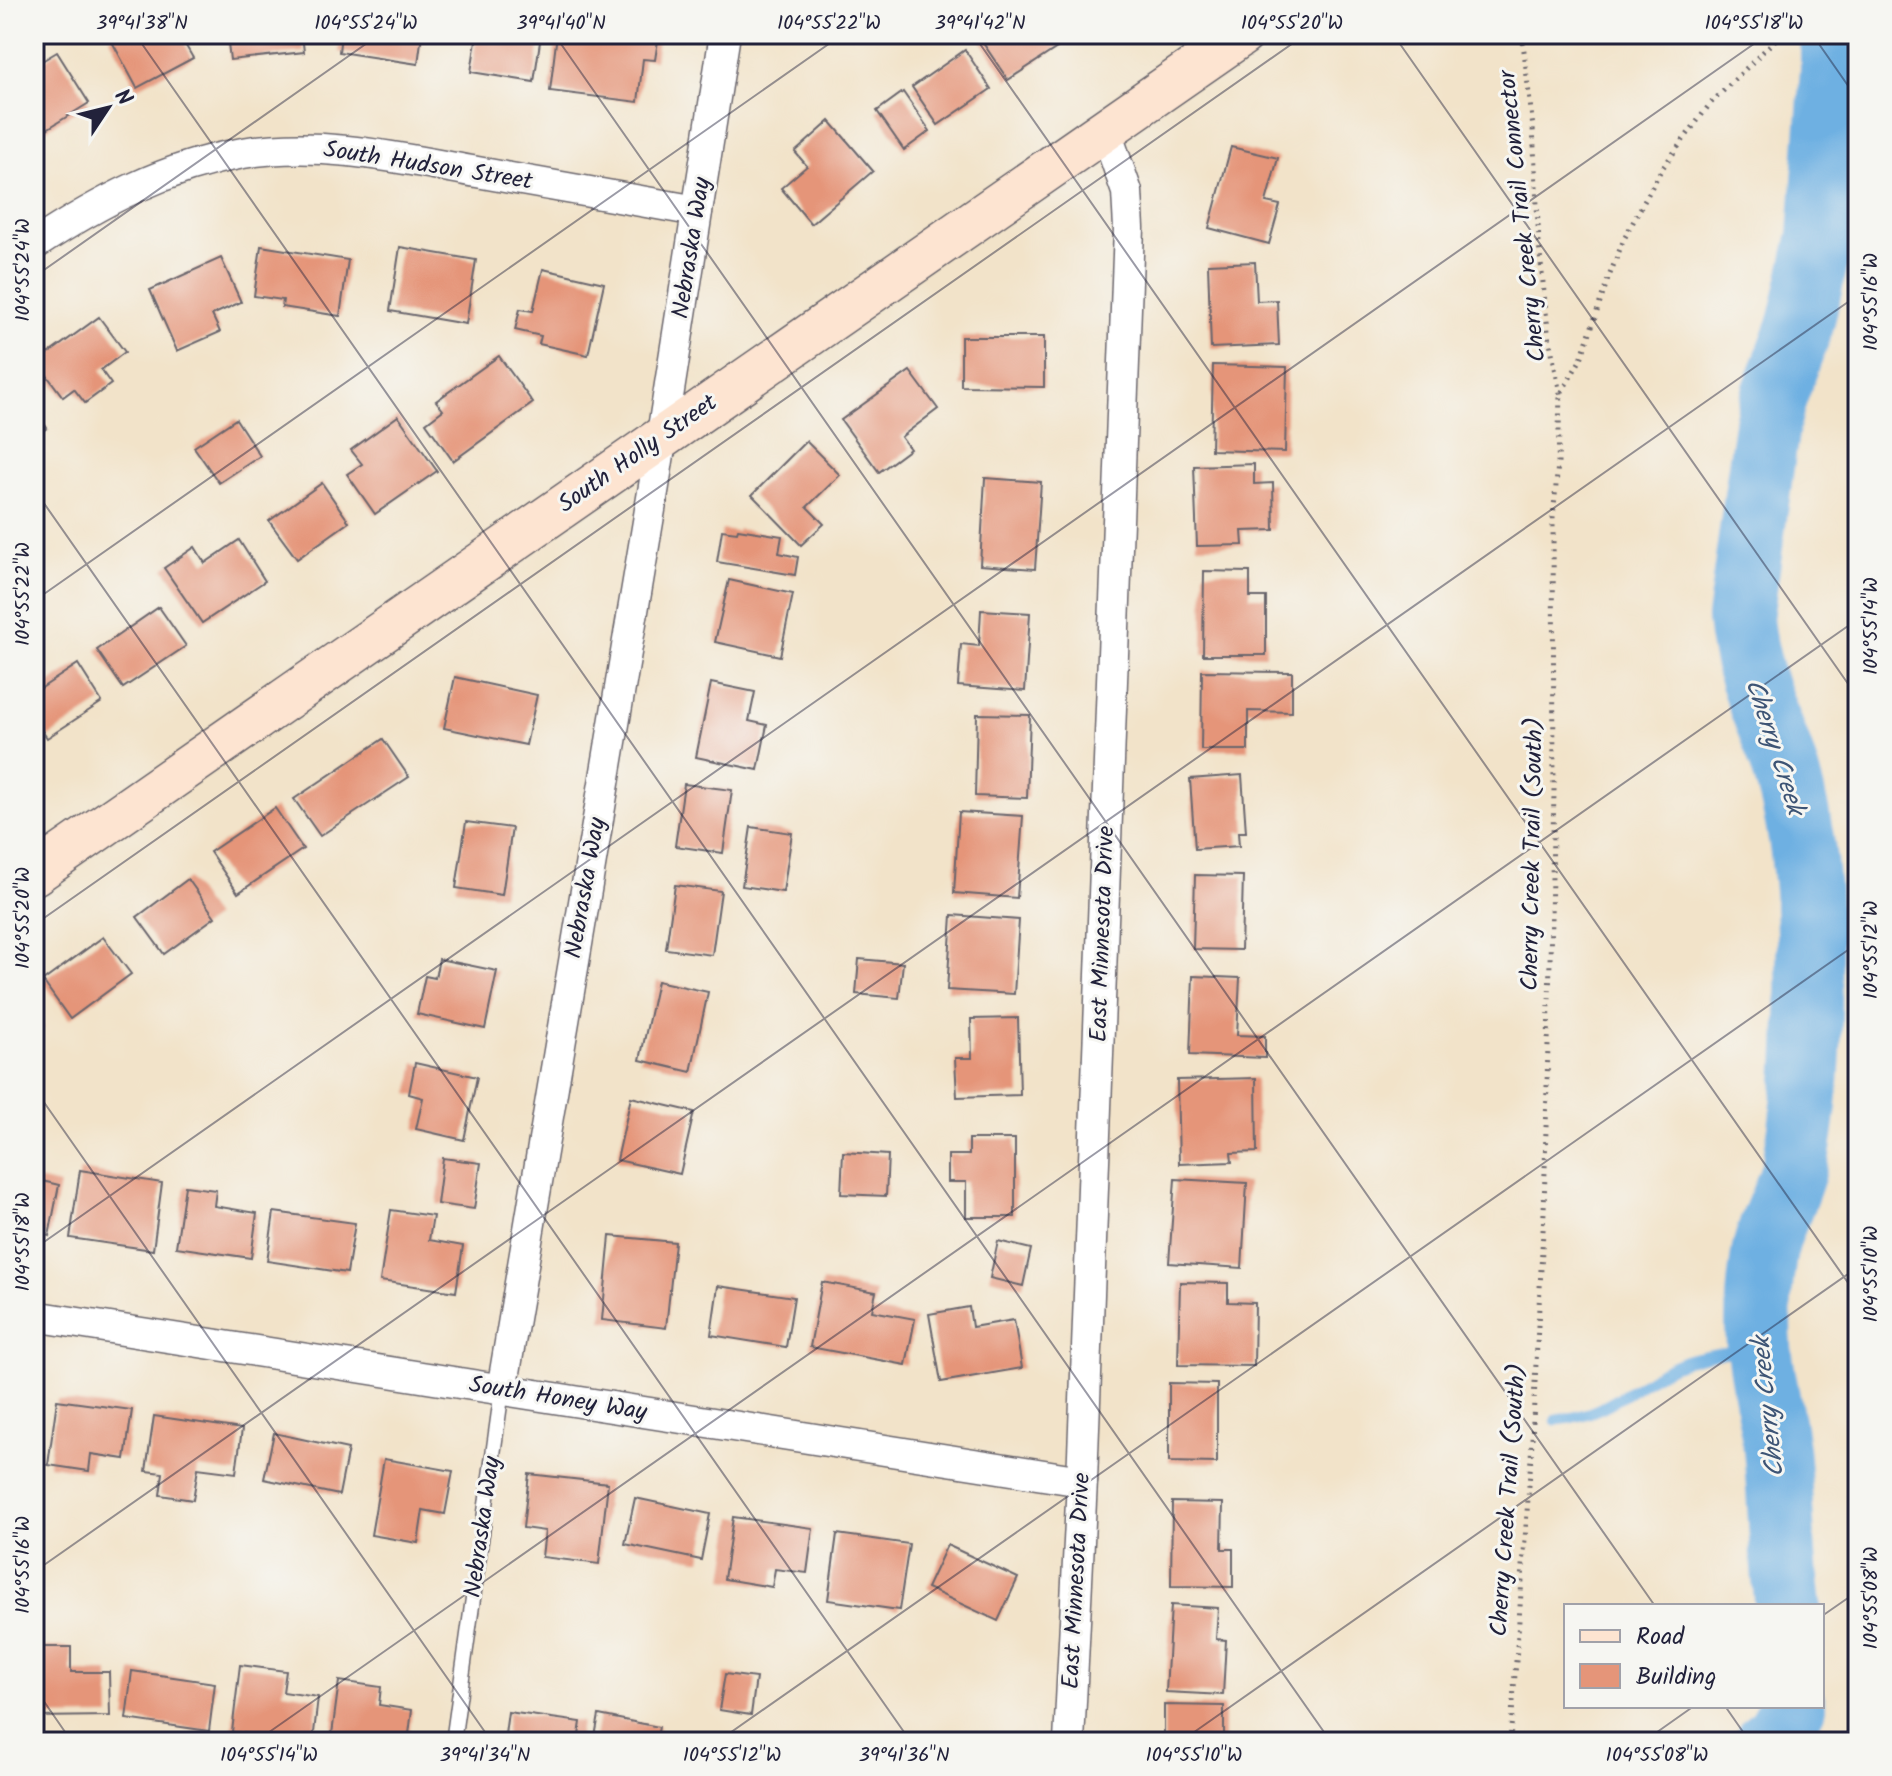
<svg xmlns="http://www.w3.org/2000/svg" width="1892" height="1776" font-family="Kalam,sans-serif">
  <rect width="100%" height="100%" fill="#f6f6f2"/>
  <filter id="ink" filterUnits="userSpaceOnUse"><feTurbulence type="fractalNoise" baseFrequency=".0125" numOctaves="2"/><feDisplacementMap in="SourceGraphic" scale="16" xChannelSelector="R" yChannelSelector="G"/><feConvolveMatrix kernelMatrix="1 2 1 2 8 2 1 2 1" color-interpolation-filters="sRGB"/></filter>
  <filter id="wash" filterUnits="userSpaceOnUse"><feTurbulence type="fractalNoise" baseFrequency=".006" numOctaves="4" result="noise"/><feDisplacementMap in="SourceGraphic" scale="32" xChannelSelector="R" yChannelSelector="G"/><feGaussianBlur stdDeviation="1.8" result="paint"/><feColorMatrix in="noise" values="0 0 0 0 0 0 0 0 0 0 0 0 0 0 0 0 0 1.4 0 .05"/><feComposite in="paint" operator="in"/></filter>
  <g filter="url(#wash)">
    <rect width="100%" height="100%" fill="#f2e3c9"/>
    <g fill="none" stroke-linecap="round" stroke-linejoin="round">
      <path stroke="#6eb0e2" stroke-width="11" d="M1556,1420C1615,1414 1636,1379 1685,1361C1708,1353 1736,1352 1759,1347"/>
      <g stroke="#6eb0e2" stroke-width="66">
        <path d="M1788,1606C1781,1554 1781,1501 1776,1449C1772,1415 1762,1381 1759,1347C1757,1320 1759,1289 1763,1262C1767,1226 1789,1195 1796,1159C1810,1086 1810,1009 1809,935C1808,874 1801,815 1781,756C1763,705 1745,674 1740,618L1767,424L1775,394L1801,324L1821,236L1833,70V34"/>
        <polyline points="1768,1742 1777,1734 1793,1706"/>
      </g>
    </g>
    <g id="blocks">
      <g fill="#e59579">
        <polygon points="117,34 179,34 193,58 137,88 110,38"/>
        <polygon points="227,34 302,34 304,52 230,60"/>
        <polygon points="341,34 422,34 418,64 339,52"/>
        <polygon points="477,34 541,35 534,82 471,72"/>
        <polygon points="557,34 612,38 612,34 659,34 655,60 643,59 638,102 550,91"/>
        <polygon points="977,34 1069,34 1072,38 1008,80"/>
        <polygon points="965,50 991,89 938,125 912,87"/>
        <polygon points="57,52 89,103 34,137 34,59 37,64"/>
        <polygon points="903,92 930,131 904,150 877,111"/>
        <polygon points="830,121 873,171 811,224 781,188 807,166 795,152"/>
        <polygon points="1231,147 1278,158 1266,202 1280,205 1269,244 1209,228"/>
        <polygon points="261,246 348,260 340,316 282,307 283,300 254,296"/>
        <polygon points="400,247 476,260 466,324 390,311"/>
        <polygon points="221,258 241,302 212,315 220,332 177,351 150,290"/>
        <polygon points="1255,262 1257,301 1277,300 1279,345 1211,348 1208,264"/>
        <polygon points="543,269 604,283 588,355 539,344 541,336 515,330 520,309 533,311"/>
        <polygon points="99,317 125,352 101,370 111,384 85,403 74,389 63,397 37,362"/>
        <polygon points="961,337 1044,337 1044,387 961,386"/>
        <polygon points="499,356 533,403 453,461 426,423 443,410 436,401"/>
        <polygon points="1213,365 1287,367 1285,452 1211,450"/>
        <polygon points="910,371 938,409 901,437 910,449 879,472 841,420"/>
        <polygon points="34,409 47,428 34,437"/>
        <polygon points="398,416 437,471 375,514 347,474 362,464 351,450"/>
        <polygon points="236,419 260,456 219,483 194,447"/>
        <polygon points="806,441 840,475 807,507 824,524 801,545 752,495"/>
        <polygon points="1254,464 1254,484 1273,483 1274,530 1242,531 1243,545 1197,546 1194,466"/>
        <polygon points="985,478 1041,482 1035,569 980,565"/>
        <polygon points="322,483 349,522 297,559 269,521"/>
        <polygon points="738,529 782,536 779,553 798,557 795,575 717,562 722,530 737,532"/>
        <polygon points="239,540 265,581 202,623 164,568 195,547 205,563"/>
        <polygon points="1204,571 1250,572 1250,597 1266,597 1266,655 1203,655"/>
        <polygon points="729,580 793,594 780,656 715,642"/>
        <polygon points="159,607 186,646 123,688 97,650"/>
        <polygon points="981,610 1030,613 1025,691 958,686 961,644 979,646"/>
        <polygon points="78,664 102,702 47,738 34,719 34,693"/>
        <polygon points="1202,671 1292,672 1292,712 1248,711 1248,750 1201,750"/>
        <polygon points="455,677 537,695 526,745 444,728"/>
        <polygon points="711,683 755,692 749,721 767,725 758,770 696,757"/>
        <polygon points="977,714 1030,715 1027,798 975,796"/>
        <polygon points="383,739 409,777 320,836 294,799"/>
        <polygon points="1242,775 1246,832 1238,832 1239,846 1195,849 1190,779"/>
        <polygon points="684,784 732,790 723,853 675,846"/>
        <polygon points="275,808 303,849 238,893 210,852"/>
        <polygon points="959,812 1023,816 1017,898 954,893"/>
        <polygon points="466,822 512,828 502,895 456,888"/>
        <polygon points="751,827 792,833 783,892 742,886"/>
        <polygon points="1195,875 1243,876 1241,950 1193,949"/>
        <polygon points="188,879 215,917 164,954 137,917"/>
        <polygon points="675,885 721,891 712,955 666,949"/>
        <polygon points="952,915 1019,920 1014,994 947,990"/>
        <polygon points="103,937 131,974 70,1019 43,981"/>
        <polygon points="439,959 497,971 485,1029 417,1014 425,976 435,978"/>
        <polygon points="859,959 903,963 899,998 856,994"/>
        <polygon points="1193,976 1240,978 1237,1035 1265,1036 1265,1058 1190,1055"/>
        <polygon points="657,981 708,992 691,1072 640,1060"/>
        <polygon points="34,1013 44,1028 34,1035"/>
        <polygon points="1018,1018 1020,1095 957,1097 955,1058 972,1058 971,1019"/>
        <polygon points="415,1063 477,1077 464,1140 416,1129 423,1098 409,1094"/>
        <polygon points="1256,1078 1257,1152 1231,1153 1232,1162 1179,1164 1177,1080"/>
        <polygon points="631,1097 694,1112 680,1174 617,1160"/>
        <polygon points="969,1139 1015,1139 1015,1217 966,1217 966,1182 948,1182 948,1155 969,1155"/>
        <polygon points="843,1152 888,1155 886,1196 841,1194"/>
        <polygon points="443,1158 481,1163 474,1209 437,1204"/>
        <polygon points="80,1170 162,1183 153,1250 70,1238"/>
        <polygon points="34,1179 59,1185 49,1236 34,1232"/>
        <polygon points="1175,1179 1247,1183 1242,1268 1169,1263"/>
        <polygon points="185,1186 216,1190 214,1206 257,1213 251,1258 176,1247"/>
        <polygon points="391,1210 433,1216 429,1240 463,1246 456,1292 380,1281"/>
        <polygon points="274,1212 355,1223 347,1273 267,1261"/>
        <polygon points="610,1236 675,1242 666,1328 602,1320"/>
        <polygon points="998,1241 1031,1249 1023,1286 990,1278"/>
        <polygon points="822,1282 876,1292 872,1311 915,1319 906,1365 810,1347"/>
        <polygon points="1180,1282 1228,1283 1228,1302 1255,1303 1254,1366 1178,1365"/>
        <polygon points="718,1286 794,1297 786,1347 711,1335"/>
        <polygon points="969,1307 972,1327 1014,1320 1022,1368 941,1382 929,1314"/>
        <polygon points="1169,1383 1217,1384 1217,1463 1169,1462"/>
        <polygon points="57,1400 132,1410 125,1459 91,1454 89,1471 48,1465"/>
        <polygon points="154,1416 242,1429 236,1473 198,1468 193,1500 160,1495 163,1473 146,1471"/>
        <polygon points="274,1433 348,1449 339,1495 264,1479"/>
        <polygon points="384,1459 453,1471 445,1514 423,1510 418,1543 371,1535"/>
        <polygon points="529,1474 608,1483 599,1564 542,1557 545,1531 523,1528"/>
        <polygon points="635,1498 710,1514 701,1560 625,1544"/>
        <polygon points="1172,1502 1223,1503 1222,1549 1233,1549 1233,1587 1171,1586"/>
        <polygon points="733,1517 813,1528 807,1573 775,1569 772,1587 724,1579"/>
        <polygon points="837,1534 909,1544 899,1610 828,1600"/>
        <polygon points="947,1545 1018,1578 998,1621 927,1588"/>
        <polygon points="1171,1605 1218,1608 1216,1639 1226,1640 1223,1695 1166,1692"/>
        <polygon points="34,1647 71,1647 71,1672 109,1672 110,1716 35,1717"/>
        <polygon points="240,1665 286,1671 283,1692 318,1697 313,1742 232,1732"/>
        <polygon points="132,1671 215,1683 209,1731 126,1719"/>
        <polygon points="725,1674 756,1678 751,1715 719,1710"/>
        <polygon points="339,1681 381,1687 379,1705 412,1710 408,1742 331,1742"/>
        <polygon points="1164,1705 1224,1706 1224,1742 1164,1742"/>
        <polygon points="508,1712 581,1722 578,1742 504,1742"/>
        <polygon points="599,1715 659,1727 656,1742 594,1742"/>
      </g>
    </g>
  </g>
  <g filter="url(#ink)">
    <use href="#blocks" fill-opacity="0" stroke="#6b666d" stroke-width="2"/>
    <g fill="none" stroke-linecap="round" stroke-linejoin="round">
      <g stroke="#6b666d" stroke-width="17">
        <polyline id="lane" points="453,1742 502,1390"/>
      </g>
      <g stroke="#6b666d" stroke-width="33">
        <g id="street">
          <path d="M34,245C99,202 165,167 243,153C322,140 399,158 477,172C550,185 624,198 697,211"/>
          <polyline points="34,1316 1082,1481"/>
          <polyline points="502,1390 654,486 725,34"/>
          <polyline points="1069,1742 1082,1481 1129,228 1127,192 1105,129"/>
        </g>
      </g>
      <g stroke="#6b666d" stroke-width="45">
        <polyline id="secondary" points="34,874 1243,34"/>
      </g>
      <g stroke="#6b666d" stroke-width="5" stroke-dasharray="2 6" stroke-linecap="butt">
        <polyline points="1522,34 1533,128 1539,244 1548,331 1560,394"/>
        <polyline points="1510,1742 1531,1458 1544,1212 1554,793 1553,519 1558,463 1560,395 1581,359 1608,279 1624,239 1661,170 1710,104 1781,34"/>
      </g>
      <use href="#lane" stroke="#fff" stroke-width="14"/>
      <use href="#street" stroke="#fff" stroke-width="30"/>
      <use href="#secondary" stroke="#fde4d1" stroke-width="42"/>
    </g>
  </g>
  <path fill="none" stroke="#22223b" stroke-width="2" stroke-opacity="0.45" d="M135,34L1331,1742M554,34L1655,1606M973,34L1858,1297M1393,34L1858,698M1812,34L1858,100M34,277L380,34M34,489L911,1742M34,601L843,34M34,925L1306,34M34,1088L492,1742M34,1249L1768,34M34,1572L1858,295M1822,1616L1858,1591M34,1687L72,1742M1725,1706L1750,1742M255,1742L1858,619M717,1742L1858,943M1180,1742L1858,1267M1643,1742L1694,1706"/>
  <g text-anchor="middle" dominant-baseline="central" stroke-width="6" stroke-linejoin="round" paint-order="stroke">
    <g font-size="24" fill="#22223b" stroke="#f6f6f2">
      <text transform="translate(428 166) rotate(9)">South Hudson Street</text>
      <text transform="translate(1523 216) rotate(-96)">Cherry Creek Trail Connector</text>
      <text transform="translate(692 248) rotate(-81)">Nebraska Way</text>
      <text transform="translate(638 454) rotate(-35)">South Holly Street</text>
      <text transform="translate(1533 854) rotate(-89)">Cherry Creek Trail (South)</text>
      <text transform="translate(586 888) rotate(-80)">Nebraska Way</text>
      <text transform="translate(1103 934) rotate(-88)">East Minnesota Drive</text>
      <text transform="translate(558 1399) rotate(9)">South Honey Way</text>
      <text transform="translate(1509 1500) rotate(-86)">Cherry Creek Trail (South)</text>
      <text transform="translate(483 1527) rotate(-82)">Nebraska Way</text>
      <text transform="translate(1077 1581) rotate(-87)">East Minnesota Drive</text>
    </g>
    <g font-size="26" font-style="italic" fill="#3d5475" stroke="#f6f6f2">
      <text transform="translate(1774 747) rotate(72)">Cherry Creek</text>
      <text transform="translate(1769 1407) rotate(-96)">Cherry Creek</text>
    </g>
  </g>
  <rect width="1892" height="1776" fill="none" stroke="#f6f6f2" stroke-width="88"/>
  <rect x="1564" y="1604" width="260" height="104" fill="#f6f6f2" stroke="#a1a1a9" stroke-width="2"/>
  <rect x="1580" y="1630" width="40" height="12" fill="#fde4d1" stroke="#a1a1a9" stroke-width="2"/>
  <text x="1636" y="1644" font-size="24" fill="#22223b">Road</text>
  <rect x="1580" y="1664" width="40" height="24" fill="#e59579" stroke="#a1a1a9" stroke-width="2"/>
  <text x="1636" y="1684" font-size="24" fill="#22223b">Building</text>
  <g transform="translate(108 108) rotate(55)" stroke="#f6f6f2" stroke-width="6" paint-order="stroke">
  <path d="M0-6L14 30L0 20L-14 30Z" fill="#22223b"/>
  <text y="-12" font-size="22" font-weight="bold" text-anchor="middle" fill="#22223b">N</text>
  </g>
  <rect x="44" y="44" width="1804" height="1688" fill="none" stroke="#22223b" stroke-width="3"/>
  <g font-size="20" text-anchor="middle" fill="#22223b">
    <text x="142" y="29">39°41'38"N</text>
    <text x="366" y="29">104°55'24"W</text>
    <text x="561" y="29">39°41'40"N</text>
    <text x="829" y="29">104°55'22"W</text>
    <text x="980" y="29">39°41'42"N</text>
    <text x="1292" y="29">104°55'20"W</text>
    <text x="1754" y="29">104°55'18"W</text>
    <text transform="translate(22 270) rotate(-90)" y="7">104°55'24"W</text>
    <text transform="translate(1870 302) rotate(-90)" y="7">104°55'16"W</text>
    <text transform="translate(22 594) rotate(-90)" y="7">104°55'22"W</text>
    <text transform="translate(1870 626) rotate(-90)" y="7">104°55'14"W</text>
    <text transform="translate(22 918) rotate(-90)" y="7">104°55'20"W</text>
    <text transform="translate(1870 950) rotate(-90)" y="7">104°55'12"W</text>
    <text transform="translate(22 1242) rotate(-90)" y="7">104°55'18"W</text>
    <text transform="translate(1870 1274) rotate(-90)" y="7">104°55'10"W</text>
    <text transform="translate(22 1565) rotate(-90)" y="7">104°55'16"W</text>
    <text transform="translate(1870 1598) rotate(-90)" y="7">104°55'08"W</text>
    <text x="269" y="1761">104°55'14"W</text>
    <text x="485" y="1761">39°41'34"N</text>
    <text x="732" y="1761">104°55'12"W</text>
    <text x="904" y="1761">39°41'36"N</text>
    <text x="1194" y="1761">104°55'10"W</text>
    <text x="1657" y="1761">104°55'08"W</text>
  </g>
</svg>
